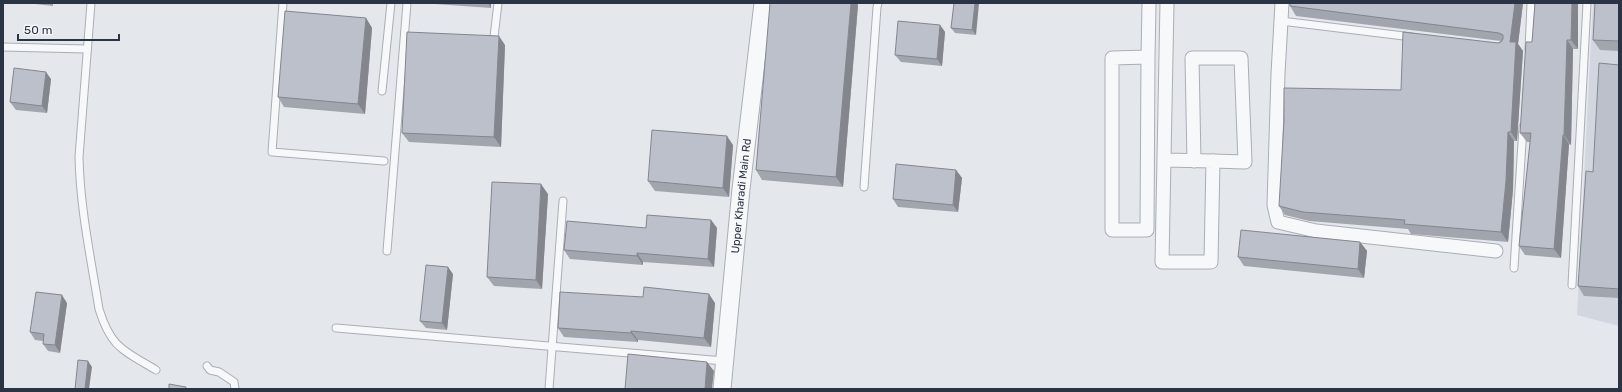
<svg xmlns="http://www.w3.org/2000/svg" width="1622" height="392" font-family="Rubik,sans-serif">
  <rect width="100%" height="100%" fill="#e4e7ec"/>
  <polygon fill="#d2d6de" points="1593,3 1619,3 1619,326 1577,315"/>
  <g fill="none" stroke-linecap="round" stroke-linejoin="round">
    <g stroke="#a9aeb7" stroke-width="9">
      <g id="service">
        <path d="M91,3L79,157C80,208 91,259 99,309C111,348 123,350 156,370"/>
        <polyline points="283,3 272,152 384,161"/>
        <polyline points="1281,21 1412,37"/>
        <polyline points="494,37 498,3"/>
        <polyline points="3,47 87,49"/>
        <polyline points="1529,50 1531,3"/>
        <polyline points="382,91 391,3"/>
        <polyline points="864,187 877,7 878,3"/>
        <polyline points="387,251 407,3"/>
        <polyline points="1514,268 1523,127"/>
        <polyline points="1572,285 1587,3"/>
        <polyline points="336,328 724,361"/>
        <polyline points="207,366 210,370 219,372 234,382 235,389"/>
        <polyline points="549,389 563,201"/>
      </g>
    </g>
    <g stroke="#a9aeb7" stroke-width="15">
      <g id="minor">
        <polyline points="1282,3 1278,74 1274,205 1278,222 1316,231 1496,251"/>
        <polyline points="1148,57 1147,230 1112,230 1112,58 1148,57 1149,3"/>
        <polyline points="1165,160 1213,161 1211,262 1162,262 1167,3"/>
        <polyline points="1194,161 1192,58 1241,58 1245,162 1213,161"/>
      </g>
    </g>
    <g stroke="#a9aeb7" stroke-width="19">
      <g id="tertiary">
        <path id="s1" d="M722,389L741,189L763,3"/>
      </g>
    </g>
    <use href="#service" stroke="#f7f8fa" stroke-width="7"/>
    <use href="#minor" stroke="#f7f8fa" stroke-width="13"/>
    <use href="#tertiary" stroke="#f7f8fa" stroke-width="17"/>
  </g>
  <g fill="#a1a5ae">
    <polygon points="34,3 53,3 53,6 35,4"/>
    <polygon points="434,3 491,3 491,8 435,4"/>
    <polygon points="954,3 976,35 955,33 951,28"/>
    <polygon points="1523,3 1518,44 1523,51 1517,141 1514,141 1513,190 1508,242 1411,234 1408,229 1309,221 1285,215 1279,206 1401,90 1501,41 1296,16 1290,6"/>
    <polygon points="1535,3 1578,3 1578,49 1573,49 1571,145 1569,144 1561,258 1525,255 1519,246 1530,142 1527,142 1520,133 1532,42"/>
    <polygon points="1619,3 1619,51 1600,50 1593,40"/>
    <polygon points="858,5 843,187 762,180 756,170"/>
    <polygon points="366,18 372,28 365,114 284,107 278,97"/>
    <polygon points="940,25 945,32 942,66 901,62 895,55"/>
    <polygon points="505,45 501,147 409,142 402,133"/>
    <polygon points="1619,65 1619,298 1584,296 1578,286"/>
    <polygon points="51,79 47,113 16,110 10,102"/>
    <polygon points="733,145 729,197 655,191 648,181"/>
    <polygon points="956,170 962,178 958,212 898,207 893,199"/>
    <polygon points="548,194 542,289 494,286 487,277"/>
    <polygon points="711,220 717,228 714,267 643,262 643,265 570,259 564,250 646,228"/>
    <polygon points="1360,242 1367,251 1364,278 1244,266 1238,257"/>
    <polygon points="453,274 447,330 426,328 420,321"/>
    <polygon points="643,297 715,303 711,347 638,340 638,342 564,337 558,328"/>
    <polygon points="67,303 60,353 48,351 43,344 43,341 35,340 30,332"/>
  </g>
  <g fill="#83868d">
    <polygon points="488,3 491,3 491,8"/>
    <polygon points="851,3 857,3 858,5 843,187 836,177"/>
    <polygon points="975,3 979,3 976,35 972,30"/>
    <polygon points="1515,3 1523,3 1518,44 1523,51 1517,141 1511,132 1510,42"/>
    <polygon points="1572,3 1578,3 1578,49 1571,40"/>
    <polygon points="366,18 372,28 365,114 358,104"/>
    <polygon points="940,25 945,32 942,66 937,59"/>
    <polygon points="499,36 505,45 501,147 494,137"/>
    <polygon points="1567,40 1573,49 1571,145 1564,135"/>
    <polygon points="46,72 51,79 47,113 42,106"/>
    <polygon points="1508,132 1514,141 1513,190 1508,242 1501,232"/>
    <polygon points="1563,135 1569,144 1561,258 1554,249"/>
    <polygon points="727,136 733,145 729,197 723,188"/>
    <polygon points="956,170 962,178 958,212 953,205"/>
    <polygon points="541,184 548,194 542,289 536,280"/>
    <polygon points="711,220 717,228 714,267 708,259"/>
    <polygon points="1360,242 1367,251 1364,278 1358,269"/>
    <polygon points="637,253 643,262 643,265 637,256"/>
    <polygon points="448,267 453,274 447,330 442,323"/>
    <polygon points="709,294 715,303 711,347 704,338"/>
    <polygon points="62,295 67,303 60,353 55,345"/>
    <polygon points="631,331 638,340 638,342 631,333"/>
    <polygon points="88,361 92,367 89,389 85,389"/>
    <polygon points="707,362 714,371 712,389 705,389"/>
  </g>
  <g fill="#bbc0ca" stroke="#83868d">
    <polygon points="770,3 851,3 836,177 756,170"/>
    <polygon points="954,3 975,3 972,30 951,28"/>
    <polygon points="1290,3 1515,3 1510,42 1516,42 1511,132 1508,132 1506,181 1501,232 1404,224 1405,220 1303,212 1279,206 1284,121 1284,88 1401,90 1403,32 1498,43 1501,42 1503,39 1503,35 1499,33 1290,6"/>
    <polygon points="1535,3 1572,3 1571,40 1567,40 1564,135 1563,135 1554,249 1519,246 1531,133 1520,133 1526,42 1532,42"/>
    <polygon points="1595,3 1619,3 1619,41 1593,40"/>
    <polygon points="285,11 366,18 358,104 278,97"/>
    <polygon points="898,21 940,25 937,59 895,55"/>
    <polygon points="407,32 499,36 494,137 402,133"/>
    <polygon points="1599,63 1619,65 1619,289 1578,286 1586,171 1593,172"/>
    <polygon points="14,68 46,72 42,106 10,102"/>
    <polygon points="652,130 727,136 723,188 648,181"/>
    <polygon points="896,164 956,170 953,205 893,199"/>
    <polygon points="492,182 541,184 536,280 487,277"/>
    <polygon points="647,215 711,220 708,259 637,253 637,256 564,250 567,221 646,228"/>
    <polygon points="1241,230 1360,242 1358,269 1238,257"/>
    <polygon points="426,265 448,267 442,323 420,321"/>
    <polygon points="644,287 709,294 704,338 631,331 631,333 558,328 560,292 643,297"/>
    <polygon points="36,292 62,295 55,345 43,344 44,334 30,332"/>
    <polygon points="628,354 707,362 705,389 625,389"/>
    <polygon points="78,360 88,361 85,389 75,389"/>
    <polygon points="169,384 186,387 186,389 169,389"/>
  </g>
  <g text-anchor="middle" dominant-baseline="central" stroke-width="4" stroke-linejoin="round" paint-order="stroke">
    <g font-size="11" fill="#2b3445" stroke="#f4f6f9">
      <text stroke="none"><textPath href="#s1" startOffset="194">Upper Kharadi Main Rd</textPath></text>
    </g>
  </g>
  <rect width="1622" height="392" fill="none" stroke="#2b3445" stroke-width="8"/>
  <path d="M18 34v6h101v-6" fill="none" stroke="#2b3445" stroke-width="2"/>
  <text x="24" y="34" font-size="12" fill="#2b3445" stroke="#f4f6f9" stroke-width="3" paint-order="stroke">50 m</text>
</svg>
